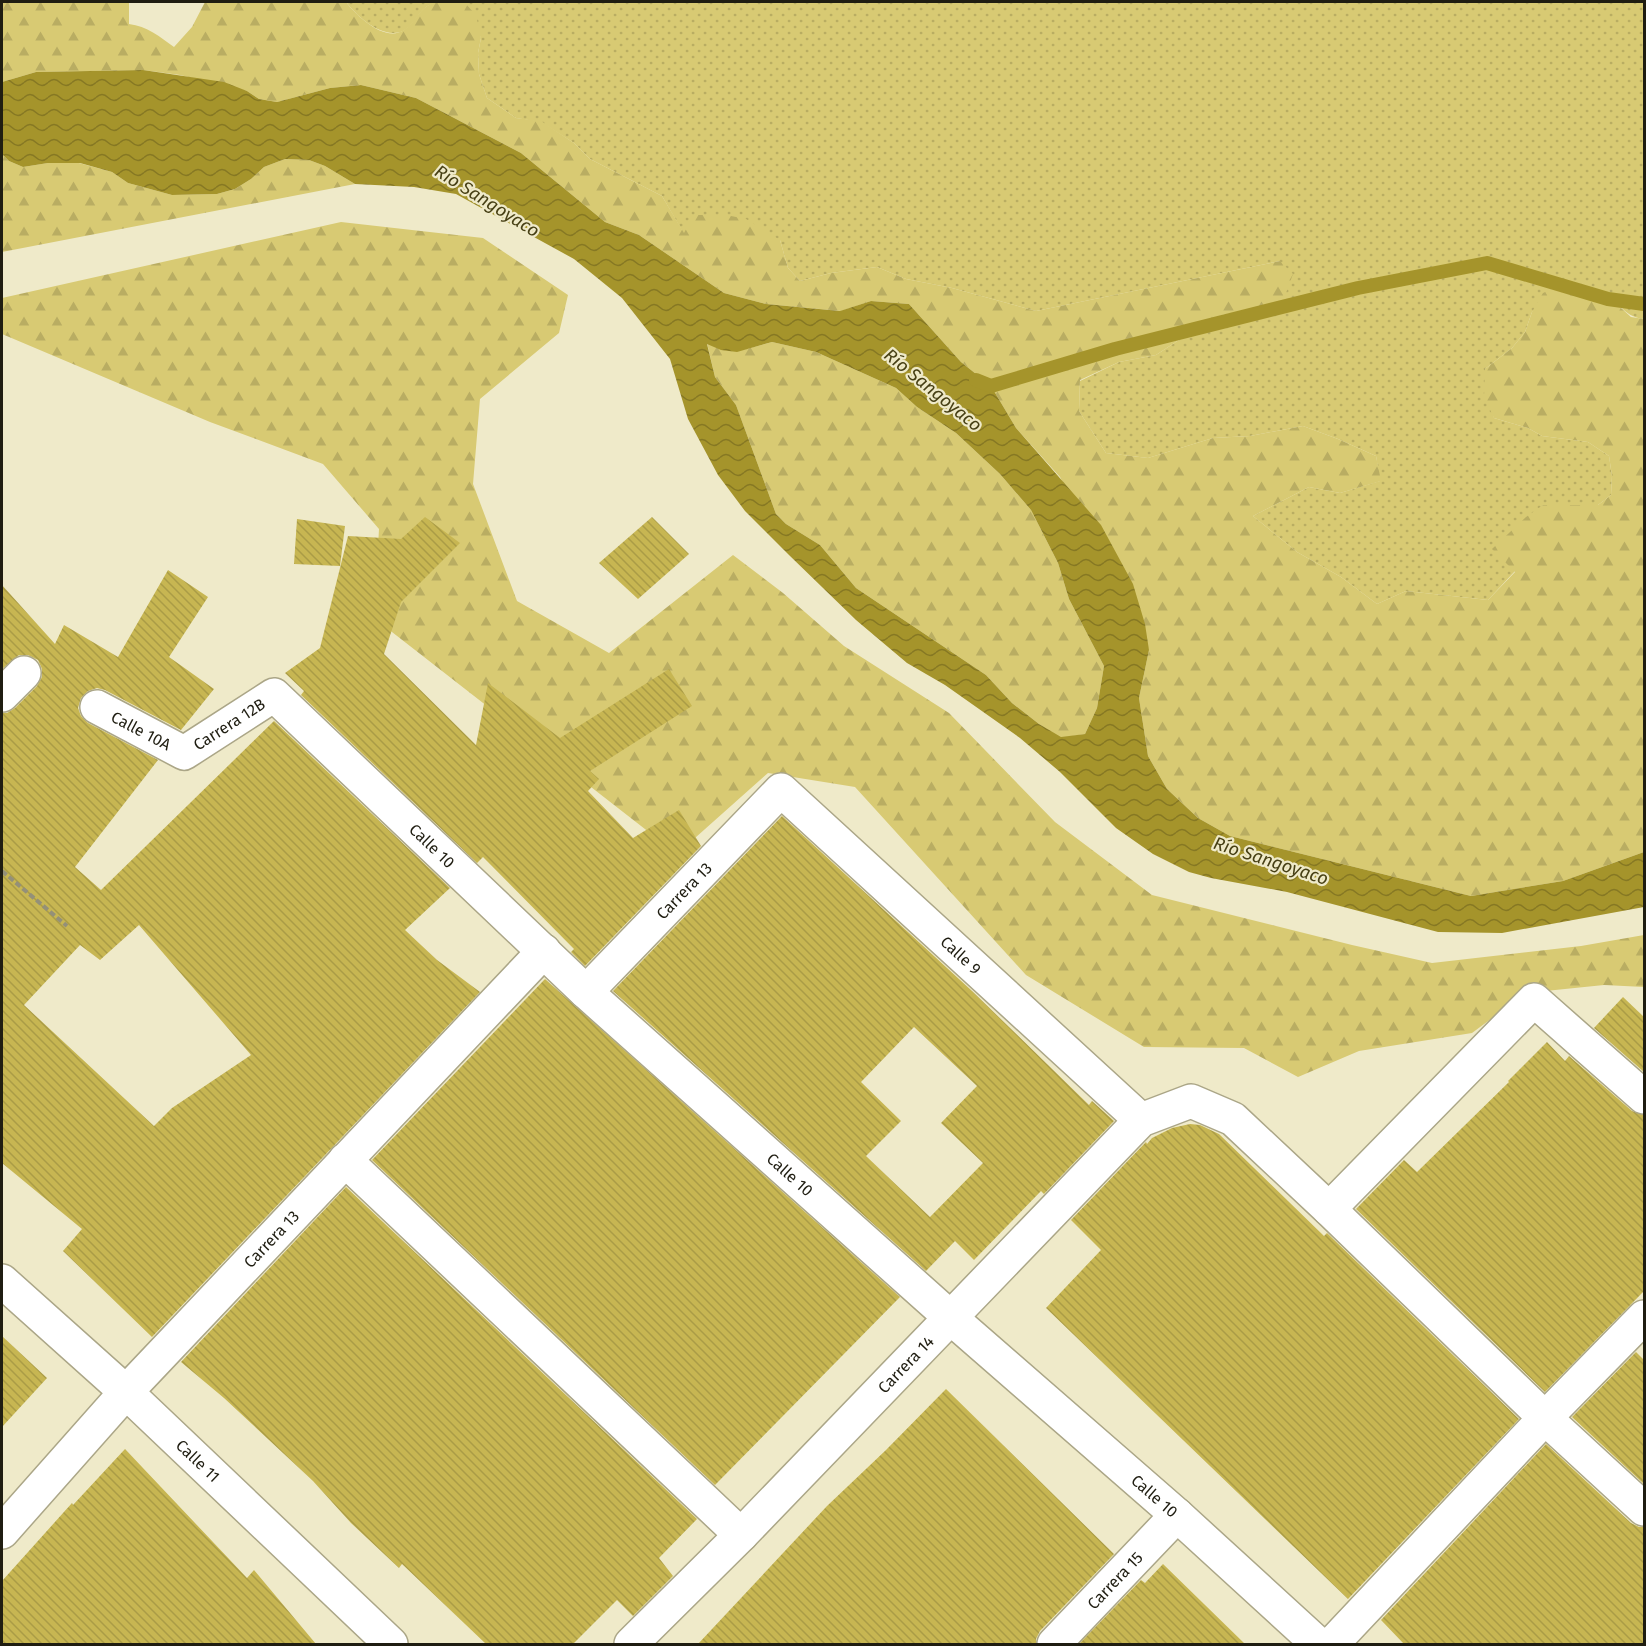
<svg xmlns="http://www.w3.org/2000/svg" width="1646" height="1646" font-family="'Fira Sans',sans-serif">
  <defs>
    <pattern id="grass-dots" width="8" height="8" patternUnits="userSpaceOnUse" patternTransform="scale(1.5)"><rect width="8" height="8" fill="#d8ca73"/><path d="M2 2h.1M6 6h.1" fill="none" stroke="#b9ad62" stroke-width="1.8" stroke-linecap="round"/></pattern>
    <pattern id="forest-firs" width="22" height="20" patternUnits="userSpaceOnUse" patternTransform="scale(1.5)"><rect width="22" height="20" fill="#d8ca73"/><path d="M5 1l3.5 6h-7zM16 11l3.5 6h-7z" fill="#b9ad62"/></pattern>
    <pattern id="water-waves" width="16" height="10" patternUnits="userSpaceOnUse" patternTransform="scale(1.5)"><rect width="16" height="10" fill="#a5942b"/><path d="M0 5q4-4 8 0t8 0" fill="none" stroke="#867823"/></pattern>
    <pattern id="building-back-hatch" width="6" height="6" patternUnits="userSpaceOnUse" patternTransform="scale(1.5)"><rect width="6" height="6" fill="#c7b652"/><path d="M-1 5l2 2M0 0l6 6M5-1l2 2" fill="none" stroke="#aa9c46"/></pattern>
  </defs>
  <rect width="100%" height="100%" fill="#efeac9"/>
  <g fill="url(#grass-dots)">
    <path d="M346,2H440C436,3 430,4 426,7C418,13 413,26 403,31C382,40 357,16 346,2Z"/>
    <path d="M459,2H1644V319C1624,316 1625,308 1609,297C1596,289 1580,286 1565,283L1532,312L1525,332L1512,348L1485,369L1494,418L1528,428L1542,436L1588,442L1609,456L1612,476L1611,495L1598,505H1543L1515,571L1488,600L1406,591L1377,604L1341,577L1297,552L1253,516L1309,487L1340,493L1380,481L1376,456L1338,439L1303,426L1250,436L1213,438L1148,458L1106,453L1079,411L1080,381L1119,362L1156,355L1185,336L1222,315L1267,306L1280,261L1036,311L952,288L906,279L877,267L831,273L800,281L788,268L780,240L684,234L662,196L590,159L574,143L541,122L516,118L487,98L479,74L478,53L481,38L464,3Z"/>
  </g>
  <g fill="url(#forest-firs)">
    <path d="M2,2H129V24C147,26 160,37 174,47L192,27L205,2H346C357,16 385,43 404,30C414,23 418,12 427,6C436,0 453,0 464,2L476,15L481,38L478,53L479,74L487,98L516,118L541,121L574,143L590,159L662,196L684,233L694,215H726L746,219L780,240L788,268L800,281L831,273L877,267L906,279L952,288L1036,311L1280,261L1293,274L1283,301L1267,306L1222,315L1185,336L1156,355L1119,362L1080,380L1079,411L1106,453L1148,458L1213,438L1250,436L1303,426L1338,439L1376,456L1381,481L1340,493L1309,487L1253,516L1297,552L1341,577L1377,604L1406,591L1488,600L1515,572L1492,549L1526,517L1543,505H1598L1611,495L1612,476L1609,456L1588,442L1542,436L1528,428L1494,418L1484,397L1485,369L1512,348L1525,332L1532,312L1543,293L1565,283L1589,287L1610,298L1631,317L1644,319V852L1563,881L1471,896L1230,836L1198,818L1167,789L1148,756L1139,698L1149,650L1060,477L1016,428L991,386L961,362L909,304L871,301L841,311L766,304L724,293L639,235L605,222L521,153L416,98L361,85L330,88L277,102L259,99L247,91L180,75L143,70L36,72L2,82Z"/>
    <polygon points="2,154 9,161 23,167 48,163 79,163 112,172 128,183 172,195 217,194 235,189 251,179 264,167 285,159 309,160 325,166 355,184 2,252"/>
    <polygon points="341,222 483,238 568,295 559,333 480,399 473,484 517,601 609,653 733,555 783,593 844,646 949,713 1055,822 1152,895 1352,945 1432,963 1581,946 1644,935 1644,987 1604,985 1526,993 1472,1033 1359,1051 1298,1077 1244,1048 1144,1047 1026,975 855,787 768,773 677,854 374,618 379,529 323,464 210,422 2,334 2,298"/>
    <path d="M772,342L816,352L896,388L917,407L956,433L1000,474L1031,510L1058,563L1069,599L1104,666L1097,708L1085,734L1061,738L1039,724L1012,703L986,675L856,588L820,545L786,524L776,514L736,405L715,377L707,343C733,356 746,349 772,342Z"/>
  </g>
  <path fill="url(#water-waves)" fill-rule="evenodd" d="M143,70L224,82L247,91L259,99L277,102L330,88L361,85L416,98L521,153L605,222L639,235L724,293L766,304L840,311L871,301L909,304L961,362L991,386L1016,428L1101,525L1133,584L1145,624L1149,650L1139,698L1148,756L1167,789L1198,818L1230,836L1471,896L1563,881L1644,852V907L1502,933L1438,932L1287,892L1211,878L1189,872L1153,854L1116,828L1060,772L1020,738L945,685L907,663L856,620L789,555L745,511L718,475L688,419L670,359L622,298L574,259L456,194L414,187L355,184L325,166L309,160L285,159L264,167L251,179L235,189L217,194L172,195L128,183L112,172L80,163H48L23,167L9,161L2,154V82L36,72ZM772,342L816,352L896,388L917,407L956,433L1000,474L1031,510L1058,563L1069,599L1104,666L1097,708L1085,734L1061,737L1039,724L1012,703L986,675L856,588L820,545L786,524L776,514L736,405L715,377L707,344L721,350L737,352Z"/>
  <g fill="none" stroke-linecap="round" stroke-linejoin="round">
    <polyline stroke="#a5942b" stroke-width="14" points="976,380 991,386 1115,349 1358,288 1487,263 1608,299 1644,304"/>
  </g>
  <g fill="url(#building-back-hatch)" fill-rule="evenodd">
    <polygon points="425,517 460,543 401,602 384,654 476,745 488,683 560,738 669,669 692,706 590,771 599,779 588,791 633,838 679,810 701,846 585,966 571,952 574,949 483,857 477,863 301,695 304,691 285,673 320,648 348,536 401,539"/>
    <polygon points="652,517 689,554 638,599 599,563"/>
    <polygon points="297,519 345,526 340,566 294,564"/>
    <path d="M168,570L208,597L169,657L214,689L181,730L105,690L97,688L88,691L81,698L78,708L81,716L88,723L158,760L75,867L101,890L274,721L450,888L405,930L437,960L480,992L152,1337L63,1251L82,1229L2,1163V713H7L15,708L37,686L42,677V669L38,660L28,655H19L2,669V585L55,644L64,625L118,657ZM139,925L251,1055L172,1108L154,1126L24,1005L80,945L100,960Z"/>
    <path d="M782,816L972,991L1089,1105L1092,1101L1114,1121L1044,1194L1041,1191L974,1260L955,1241L926,1271L613,991ZM914,1027L977,1086L941,1123L983,1163L930,1217L866,1156L901,1121L861,1082Z"/>
    <polygon points="545,979 900,1297 715,1485 372,1160"/>
    <polygon points="1623,997 1644,1017 1644,1072 1594,1028"/>
    <polygon points="1547,1042 1565,1061 1569,1056 1632,1111 1644,1115 1644,1291 1545,1392 1356,1209 1404,1160 1417,1172 1509,1082 1508,1081"/>
    <polygon points="1190,1124 1200,1125 1219,1134 1324,1236 1327,1233 1519,1419 1348,1599 1046,1308 1101,1250 1071,1220 1146,1142 1147,1144 1152,1138 1172,1128"/>
    <polygon points="346,1187 697,1519 659,1558 673,1576 633,1616 617,1600 573,1644 486,1644 402,1564 399,1568 351,1523 313,1481 224,1398 181,1362"/>
    <polygon points="2,1336 47,1378 2,1427"/>
    <polygon points="1636,1352 1644,1360 1644,1484 1572,1417"/>
    <polygon points="946,1389 1114,1554 1040,1631 1036,1639 1036,1644 698,1644 827,1506 886,1450"/>
    <polygon points="1546,1444 1631,1523 1639,1527 1644,1527 1644,1644 1404,1644 1381,1620"/>
    <polygon points="125,1449 247,1578 254,1570 316,1644 2,1644 2,1581 72,1503 73,1505"/>
    <polygon points="1163,1564 1245,1644 1079,1644 1141,1580 1145,1583"/>
  </g>
  <g fill="none" stroke-linecap="round" stroke-linejoin="round">
    <g stroke="#aba687" stroke-width="36">
      <g id="minor">
        <polyline points="2,695 24,673"/>
        <path id="s1" d="M97,707L184,753L274,695L586,992L951,1318L1177,1515L1318,1644"/>
        <path id="s2" d="M586,992L781,790L1141,1120"/>
        <polyline points="345,1160 741,1535"/>
        <polyline points="1329,1209 1534,1000 1644,1097"/>
        <path id="s3" d="M2,1281L126,1392L391,1644"/>
        <path id="s4" d="M2,1532L126,1392L544,951"/>
        <path id="s5" d="M631,1644L741,1535L1141,1120L1191,1101L1233,1119L1329,1209L1545,1418L1644,1509"/>
        <path id="s6" d="M1054,1644L1177,1515"/>
        <polyline points="1332,1644 1545,1418 1644,1317"/>
      </g>
    </g>
    <polyline stroke="#949078" stroke-width="4" stroke-dasharray="6 3" stroke-linecap="butt" points="2,871 67,926"/>
    <use href="#minor" stroke="#fff" stroke-width="33"/>
  </g>
  <g text-anchor="middle" dominant-baseline="central" stroke-width="4.5" stroke-linejoin="round" paint-order="stroke">
    <g font-size="16" fill="#1f1d11" stroke="#efeac9">
      <text stroke="none"><textPath href="#s1" startOffset="152">Carrera 12B</textPath></text>
      <text stroke="none"><textPath href="#s1" startOffset="50">Calle 10A</textPath></text>
      <text stroke="none"><textPath href="#s1" startOffset="424">Calle 10</textPath></text>
      <text stroke="none"><textPath href="#s2" startOffset="141">Carrera 13</textPath></text>
      <text stroke="none"><textPath href="#s2" startOffset="525">Calle 9</textPath></text>
      <text stroke="none"><textPath href="#s1" startOffset="910">Calle 10</textPath></text>
      <text stroke="none"><textPath href="#s4" startOffset="398">Carrera 13</textPath></text>
      <text stroke="none"><textPath href="#s5" startOffset="392">Carrera 14</textPath></text>
      <text stroke="none"><textPath href="#s3" startOffset="266">Calle 11</textPath></text>
      <text stroke="none"><textPath href="#s1" startOffset="1396">Calle 10</textPath></text>
      <text stroke="none"><textPath href="#s6" startOffset="88">Carrera 15</textPath></text>
    </g>
    <g font-size="18" font-style="italic" fill="#474015" stroke="#efeac9">
      <text transform="translate(487 201) rotate(32)">Río Sangoyaco</text>
      <text transform="translate(933 390) rotate(39)">Río Sangoyaco</text>
      <text transform="translate(1271 861) rotate(18)">Río Sangoyaco</text>
    </g>
  </g>
  <rect width="1646" height="1646" fill="none" stroke="#1f1d11" stroke-width="6"/>
</svg>
